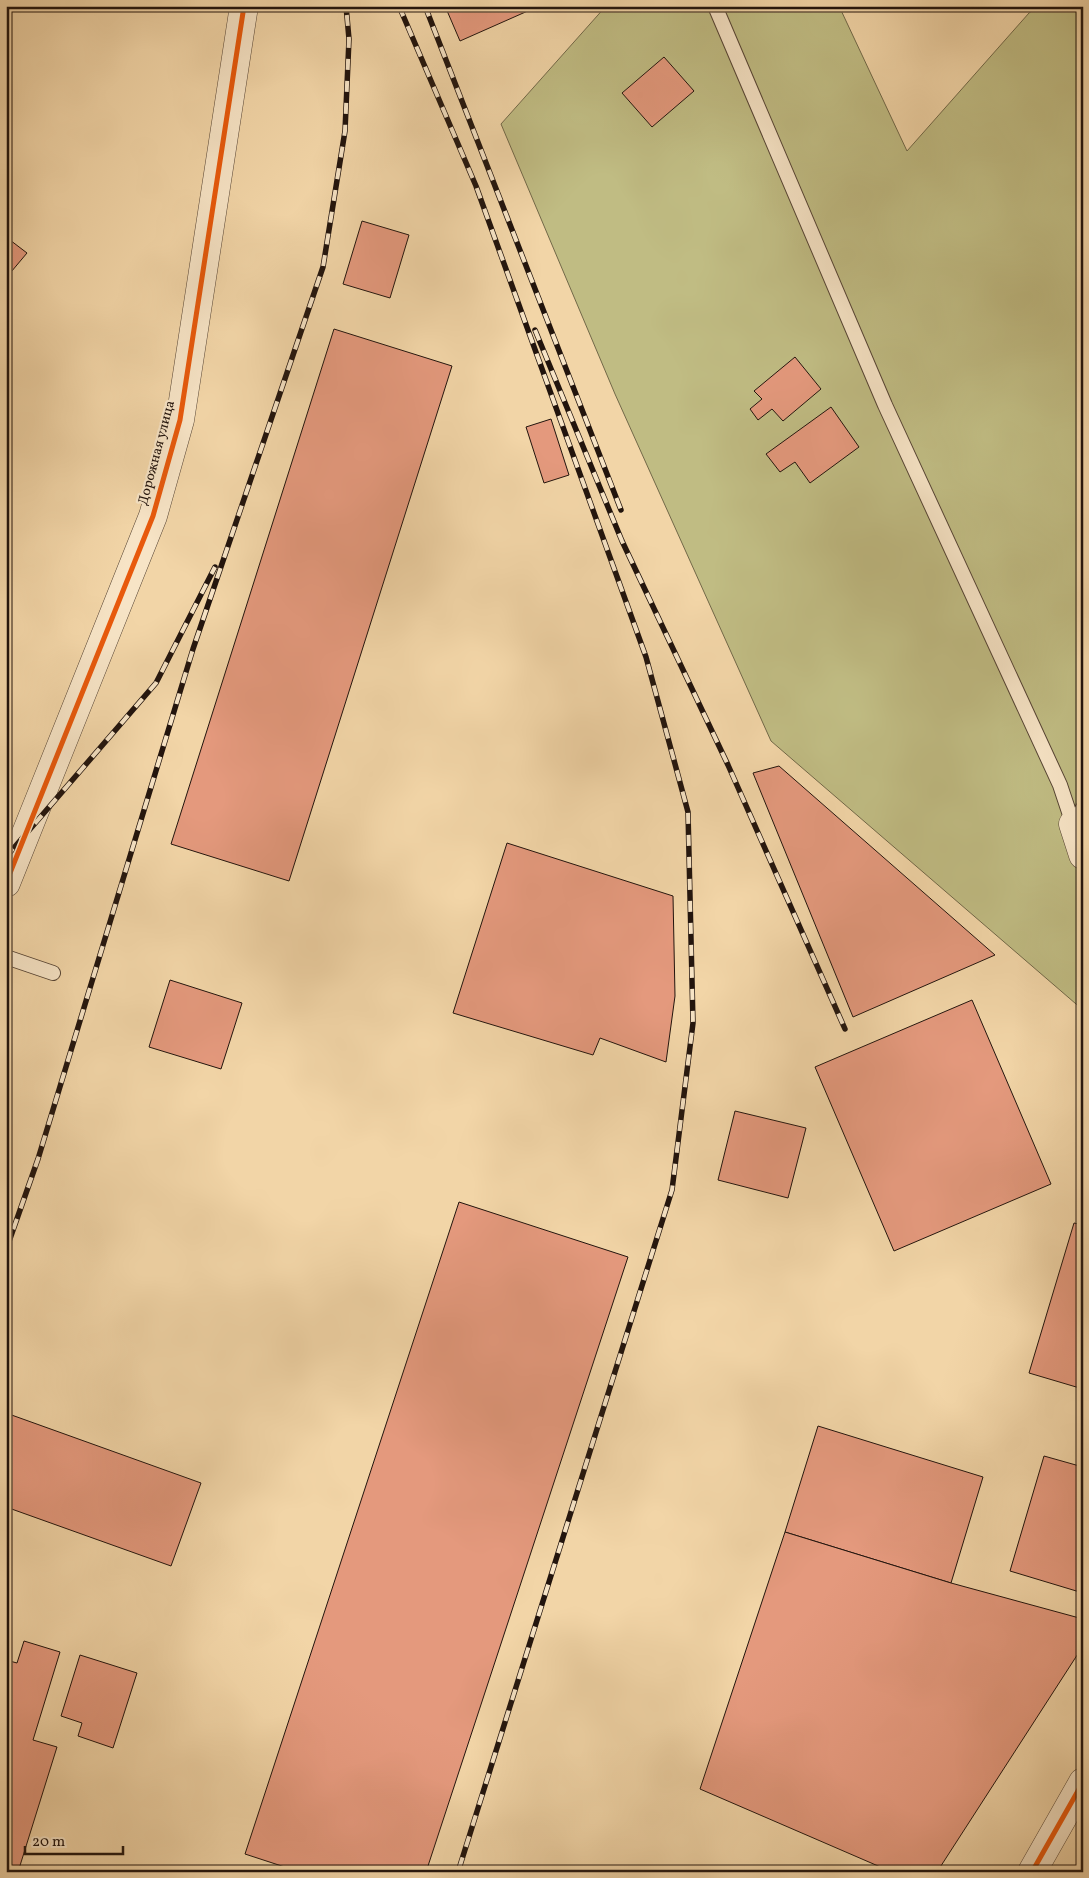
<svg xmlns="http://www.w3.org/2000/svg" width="1089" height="1878" font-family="Vollkorn,serif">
  <rect width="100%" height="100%" fill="#f2d5a7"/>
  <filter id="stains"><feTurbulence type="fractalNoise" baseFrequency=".004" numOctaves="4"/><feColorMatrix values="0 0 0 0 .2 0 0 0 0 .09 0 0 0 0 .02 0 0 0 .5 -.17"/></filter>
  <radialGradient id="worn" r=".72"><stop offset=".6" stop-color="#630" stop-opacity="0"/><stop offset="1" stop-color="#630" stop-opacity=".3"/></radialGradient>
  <polygon fill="#c0bc83" stroke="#716848" points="606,6 839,6 907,151 1029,13 1039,6 1083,6 1083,1010 771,741 615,394 501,124"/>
  <g fill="#e4997d" stroke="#22140d">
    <polygon points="445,6 539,6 460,41"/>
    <polygon points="664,57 694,91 652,127 622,93"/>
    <polygon points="362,221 409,235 390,298 343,284"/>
    <polygon points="6,237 27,253 6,278"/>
    <polygon points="334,329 452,366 289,881 171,844"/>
    <polygon points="795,357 821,389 783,421 772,409 758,420 750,409 762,399 754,391"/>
    <polygon points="831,407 859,447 810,483 795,462 780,472 766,454"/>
    <polygon points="551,419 569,475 544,483 526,427"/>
    <polygon points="779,766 995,955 853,1017 753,773"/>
    <polygon points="507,843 673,896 675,996 666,1062 600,1038 593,1055 453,1013"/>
    <polygon points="170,980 242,1003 221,1069 149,1047"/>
    <polygon points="972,1000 1051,1184 894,1251 815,1067"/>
    <polygon points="735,1111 806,1128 788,1198 718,1180"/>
    <polygon points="459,1202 628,1257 426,1872 300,1872 245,1854"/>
    <polygon points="1074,1223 1083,1225 1083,1389 1029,1373"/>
    <polygon points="6,1413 201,1483 171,1566 6,1507"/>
    <polygon points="818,1426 983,1477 951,1583 785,1532"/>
    <polygon points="1044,1456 1083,1467 1083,1593 1010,1571"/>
    <polygon points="785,1532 951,1583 1083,1619 1083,1646 937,1872 892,1872 700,1789"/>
    <polygon points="24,1641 60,1652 33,1740 57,1747 18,1872 6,1872 6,1660 17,1663"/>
    <polygon points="80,1655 137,1673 113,1748 78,1736 82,1723 61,1716"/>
  </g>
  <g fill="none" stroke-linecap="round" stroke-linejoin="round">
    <g stroke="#564434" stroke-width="16">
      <g id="lane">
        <polyline points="715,6 885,405 1060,785 1073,824"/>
        <polyline points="1073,824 1083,808"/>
        <polyline points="6,957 53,973"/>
      </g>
    </g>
    <g stroke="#564434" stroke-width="29">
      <g id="street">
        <polyline points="1073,824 1083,855"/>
        <polyline points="6,883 153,516 180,420 244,6"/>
        <polyline points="1032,1872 1083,1782"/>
      </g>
    </g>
    <use href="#lane" stroke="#f7e4c6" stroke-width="14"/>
    <use href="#street" stroke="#f7e4c6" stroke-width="28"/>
    <g stroke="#22140d" stroke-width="5.5">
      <g id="rail">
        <polyline points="399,6 476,186 646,657 688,812 693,1023 672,1190 458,1872"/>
        <polyline points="425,6 621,510"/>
        <polyline points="535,330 622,541 728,765 845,1029"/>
        <polyline points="6,857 156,683 215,567"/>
        <polyline points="6,1250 38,1159 193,649 323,267 345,131 349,39 346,6"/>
      </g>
    </g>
    <use href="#rail" stroke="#f7e4c6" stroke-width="4" stroke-dasharray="11" stroke-linecap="butt"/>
    <g stroke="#f7e4c6" stroke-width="8">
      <g id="cycleway">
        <polyline points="6,883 153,516 180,420 244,6"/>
        <polyline points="1032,1872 1083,1782"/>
      </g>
    </g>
    <use href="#cycleway" stroke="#e8590c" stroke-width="5"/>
  </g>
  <g text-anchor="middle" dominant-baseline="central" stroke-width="4.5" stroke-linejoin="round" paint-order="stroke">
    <g font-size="14" fill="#22140d" stroke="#f7e4c6">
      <text transform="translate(157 453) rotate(-75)">Дорожная улица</text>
    </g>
  </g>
  <rect width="1089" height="1878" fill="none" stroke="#f2d5a7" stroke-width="25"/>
  <rect x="8" y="8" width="1074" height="1863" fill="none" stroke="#22140d" stroke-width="2.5"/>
  <rect x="12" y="12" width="1064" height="1853" fill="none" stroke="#22140d"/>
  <path d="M25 1846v8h98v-8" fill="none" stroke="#22140d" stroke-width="2.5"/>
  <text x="32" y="1846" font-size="15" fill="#22140d" stroke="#f7e4c6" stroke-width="4" paint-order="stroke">20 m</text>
  <rect width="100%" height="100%" filter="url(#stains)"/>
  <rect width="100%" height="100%" fill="url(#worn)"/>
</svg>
